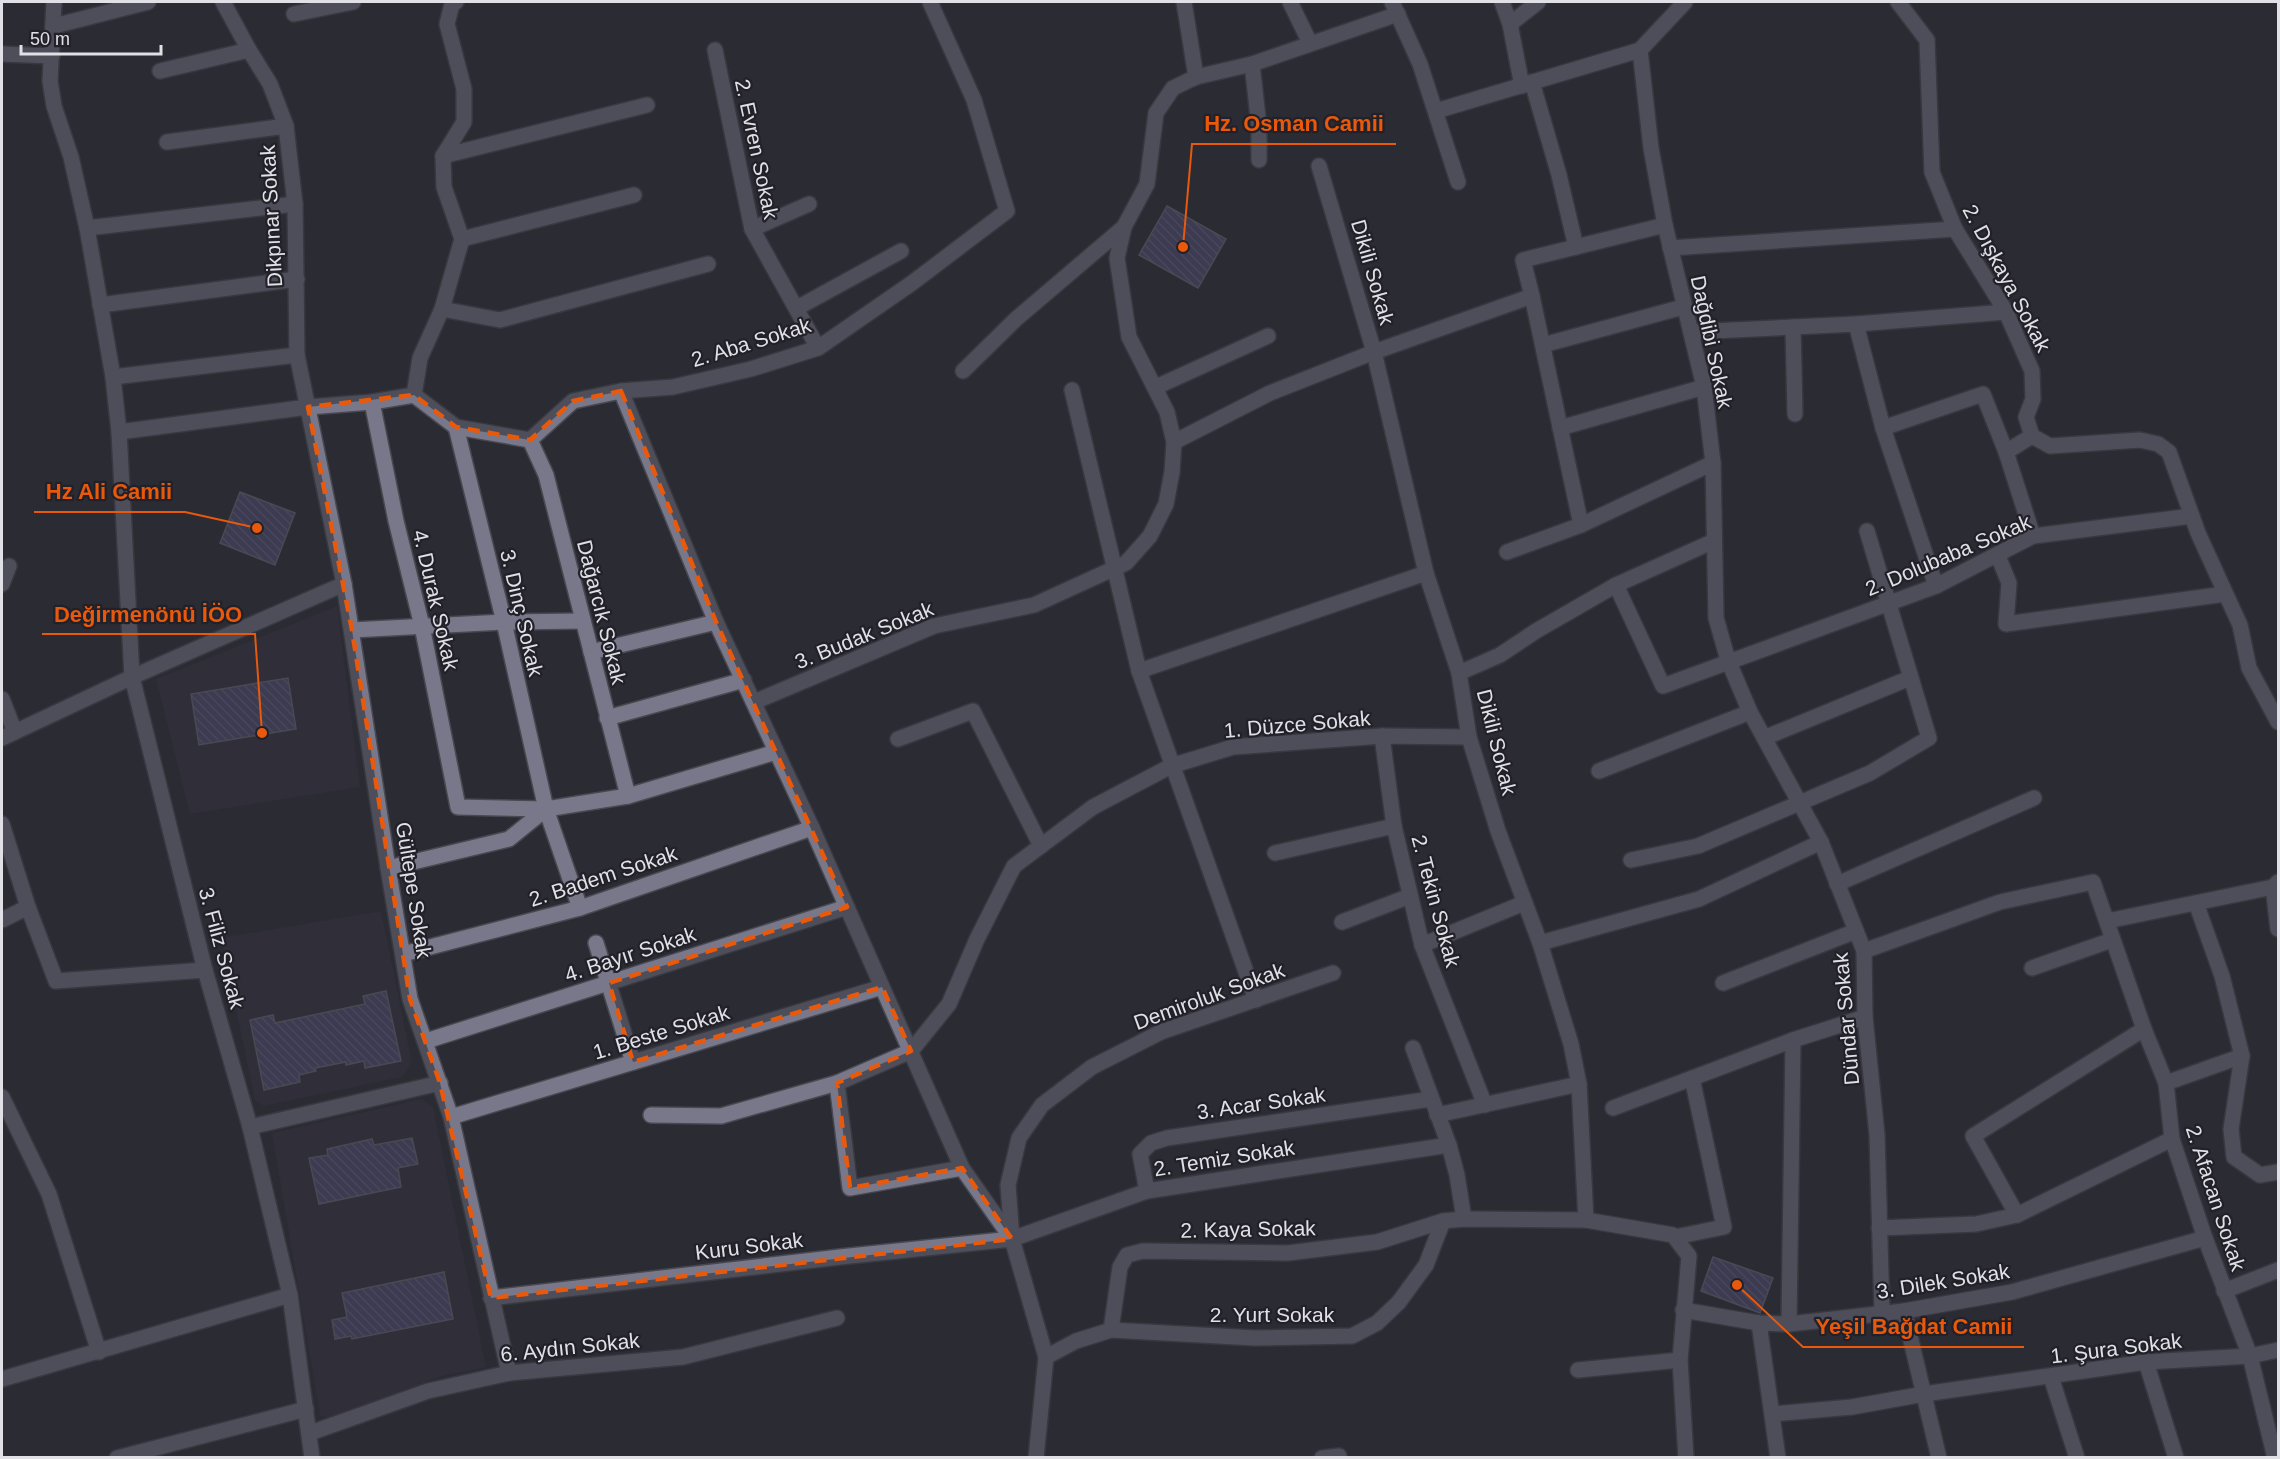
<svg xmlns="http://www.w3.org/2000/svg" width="2280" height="1459" font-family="Helvetica,sans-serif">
  <defs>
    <pattern id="building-back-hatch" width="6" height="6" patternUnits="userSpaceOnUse" patternTransform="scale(1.5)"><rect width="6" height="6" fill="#534e76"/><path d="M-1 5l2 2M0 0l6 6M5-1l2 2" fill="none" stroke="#6b678a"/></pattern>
  </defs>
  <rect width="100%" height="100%" fill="#2b2b33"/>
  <g fill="#333240">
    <polygon points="337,606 360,787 190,814 156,679"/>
    <polygon points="381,911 412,1063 402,1077 264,1106 255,1100 221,938"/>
    <polygon points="422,1099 433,1107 486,1367 442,1376 328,1418 320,1415 272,1133"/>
  </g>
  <g fill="url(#building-back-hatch)" stroke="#6e6e77" stroke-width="1.5">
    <polygon points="1167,206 1226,239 1198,288 1139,255"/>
    <polygon points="240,492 295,513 275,565 220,543"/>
    <polygon points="288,678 296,729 199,745 191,694"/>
    <polygon points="386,991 401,1061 365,1068 364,1061 346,1065 346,1062 315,1068 316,1071 299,1075 300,1082 264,1090 250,1020 273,1015 275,1023 365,1004 363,996"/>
    <polygon points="412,1138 418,1164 398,1168 401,1187 319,1204 309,1158 328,1155 327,1149 372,1139 374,1145"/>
    <polygon points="1713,1257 1773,1278 1760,1313 1701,1291"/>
    <polygon points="444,1272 453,1319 352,1339 351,1336 335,1339 332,1320 347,1317 342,1293"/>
  </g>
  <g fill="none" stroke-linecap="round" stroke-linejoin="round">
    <g stroke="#484850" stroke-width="18">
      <g id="minor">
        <polyline points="223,2 249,50 270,84 286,126 295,204 297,355 344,584 388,868 410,999 451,1117 509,1373"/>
        <polyline points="456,2 452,4 447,24 464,89 464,122 443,156 444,187 462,239 442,309 420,358 414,395 456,427 530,440"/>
        <polyline points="1184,2 1196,77"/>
        <polyline points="1290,2 1310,43"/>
        <polyline points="1392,2 1420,64 1458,182"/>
        <polyline points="1502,2 1510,24 1522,86"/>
        <polyline points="1898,2 1927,40 1932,172 1955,229 2006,312 2032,371 2033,399 2026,417 2032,436 2050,446 2140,440 2158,444 2169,452 2198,533 2240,625 2249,668 2278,722"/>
        <polyline points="294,14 353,2"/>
        <polyline points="1510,24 1538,2"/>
        <polyline points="54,26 148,2"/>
        <polyline points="715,50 752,229 818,348"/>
        <polyline points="1640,50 1651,148 1665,225 1704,387 1713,463 1716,618 1728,660 1750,712 1821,842 1864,951 1865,1017 1877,1135 1882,1312"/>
        <polyline points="2,54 52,56"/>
        <polyline points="1252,64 1259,126 1259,160"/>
        <polyline points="160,71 249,50"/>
        <polyline points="1532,82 1559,175 1576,247"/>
        <polyline points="1436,111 1640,50 1685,2"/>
        <polyline points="167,142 286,126"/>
        <polyline points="443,156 647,105"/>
        <polyline points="1319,166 1374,352 1426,573 1459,673 1469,737 1498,831 1540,943 1571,1044 1579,1084 1586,1220 1673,1235 1689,1256 1680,1360 1686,1458"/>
        <polyline points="87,228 295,204"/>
        <polyline points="752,229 809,204"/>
        <polyline points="462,239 634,195"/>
        <polyline points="1670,248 1955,229"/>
        <polyline points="1532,296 1581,525"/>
        <polyline points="100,305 297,279"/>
        <polyline points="797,308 901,251"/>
        <polyline points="442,309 500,320 708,264"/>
        <polyline points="1856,324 1883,428 1936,586"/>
        <polyline points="1793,327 1795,414"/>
        <polyline points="1691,332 1856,324 2006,312"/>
        <polyline points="1543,345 1683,307"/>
        <polyline points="963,371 1016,319 1124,227"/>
        <polyline points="113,377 297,355"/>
        <polyline points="1156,387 1268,336"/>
        <polyline points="1072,390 1139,671 1256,1000"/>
        <polyline points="621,391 716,622 812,828 962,1168 1012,1239 1046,1357 1036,1458"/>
        <polyline points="372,402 396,521 422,626 458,807 546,809 628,796 776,752"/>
        <polyline points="456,427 504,622 546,809 580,908"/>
        <polyline points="1560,428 1704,387"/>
        <polyline points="1883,428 1983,394 2006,452 2033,536"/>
        <polyline points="119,432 308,407 372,402 414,395"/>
        <polyline points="530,440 573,401 621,391 673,387 751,369 818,348 912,283 1007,211 974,100 930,2"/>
        <polyline points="530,440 546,475 628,796"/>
        <polyline points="1174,442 1270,393 1374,352 1532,296 1523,260 1665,225"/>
        <polyline points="2006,452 2032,436"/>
        <polyline points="1507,552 1581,525 1713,463"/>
        <polyline points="1998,556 2009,583 2006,624 2225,594"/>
        <polyline points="2,584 9,566"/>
        <polyline points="1616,585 1663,686 1936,586 2033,536 2192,516"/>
        <polyline points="352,630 504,622 583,621"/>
        <polyline points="591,652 716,622"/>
        <polyline points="1139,671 1426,573"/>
        <polyline points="1459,673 1500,655 1536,631 1616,585 1714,541"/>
        <polyline points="2,699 15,732"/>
        <polyline points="754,702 934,626 1034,605 1126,563 1150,536 1166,504 1172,472 1174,442 1167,412 1129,337 1117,258 1124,227 1147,184 1156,113 1173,88 1196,77 1252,64 1398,14"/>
        <polyline points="607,718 744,680"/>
        <polyline points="1382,736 1394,826 1422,945 1485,1105"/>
        <polyline points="2,738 132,677 119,432 113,377 87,228 71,157 54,106 50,81 54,2"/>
        <polyline points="1764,738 1910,678"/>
        <polyline points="898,739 973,711 1041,846"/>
        <polyline points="1599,771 1750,712"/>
        <polyline points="2,824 28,907 56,981 205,970"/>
        <polyline points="1275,853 1394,826"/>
        <polyline points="1631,860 1698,846 1870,773 1929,738 1867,531"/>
        <polyline points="388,868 509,839 546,809"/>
        <polyline points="2278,882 2273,887 2278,929"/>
        <polyline points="1837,884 2034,798"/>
        <polyline points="2196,903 2222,976 2242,1056 2231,1129 2234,1157 2260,1175 2278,1172"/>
        <polyline points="2,920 28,907"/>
        <polyline points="2107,921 2273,887"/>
        <polyline points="1342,922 1410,896"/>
        <polyline points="596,943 633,1062"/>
        <polyline points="1540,943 1699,899 1821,842"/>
        <polyline points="1422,945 1524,903"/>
        <polyline points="1864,951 2000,902 2093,882 2144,1029 2166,1083 2172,1139 2205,1238 2250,1356 2275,1458"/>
        <polyline points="403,954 580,908 812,828"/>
        <polyline points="2032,968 2112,940"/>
        <polyline points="1723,983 1856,931"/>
        <polyline points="426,1041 847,907"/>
        <polyline points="1413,1048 1449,1145 1457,1175 1464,1219"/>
        <polyline points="2166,1083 2242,1056"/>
        <polyline points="2,1097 49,1194 99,1352"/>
        <polyline points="1613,1108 1793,1040 1865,1017"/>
        <polyline points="651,1115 721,1116 837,1083"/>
        <polyline points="1437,1115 1579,1084"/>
        <polyline points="451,1117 882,987"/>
        <polyline points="250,1127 440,1083"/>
        <polyline points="962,1168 850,1188 837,1083 911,1051 949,1004 977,939 1014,866 1093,807 1171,766 1233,747 1382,736 1469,737"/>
        <polyline points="1147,1191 1140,1154 1151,1143 1167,1138 1431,1099"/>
        <polyline points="2017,1215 1973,1136 2144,1029"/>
        <polyline points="1879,1228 1976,1224 2017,1215 2172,1139"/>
        <polyline points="1675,1237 1724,1227 1692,1078"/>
        <polyline points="1012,1239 1008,1185 1019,1138 1042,1105 1092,1067 1161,1032 1333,973"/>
        <polyline points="2224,1291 2278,1270"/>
        <polyline points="491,1298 840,1257 1012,1239 1147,1191 1449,1145"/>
        <polyline points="1683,1310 1759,1323 1789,1324 1904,1311 2012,1292 2205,1238"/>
        <polyline points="1904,1311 1939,1458"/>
        <polyline points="1759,1323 1778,1458"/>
        <polyline points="1789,1324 1793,1040"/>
        <polyline points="1111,1330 1120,1267 1127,1255 1143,1251 1288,1253 1377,1242 1443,1221 1464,1219 1586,1220"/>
        <polyline points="1046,1357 1076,1341 1111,1330 1255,1338 1352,1336 1377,1323 1399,1302 1426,1265 1443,1221"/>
        <polyline points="2146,1362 2176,1458"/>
        <polyline points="1578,1370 1680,1360"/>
        <polyline points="2051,1377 2077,1458"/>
        <polyline points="2,1379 290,1295"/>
        <polyline points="1773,1414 1852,1407 1924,1394 2146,1362 2250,1356 2278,1350"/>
        <polyline points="310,1433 428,1391 509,1373 683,1357 837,1318"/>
        <polyline points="117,1458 306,1409"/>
        <polyline points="312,1458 290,1295 250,1127 205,970 132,677 344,584"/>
        <polyline points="1322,1458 1339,1456 1339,1458"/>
      </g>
    </g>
    <use href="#minor" stroke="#79788b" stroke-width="15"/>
  </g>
  <path d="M0 0H2280V1459H0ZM621,391L716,622L847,907L609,983L633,1062L882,987L911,1051L837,1083L850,1188L962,1168L1012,1239L491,1298L440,1083L410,999L352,630L308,407L414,395L456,427L530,440L573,401Z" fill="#2b2b33" fill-opacity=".55" fill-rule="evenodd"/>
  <path fill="none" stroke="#e8590c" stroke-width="4.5" stroke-dasharray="12 8" stroke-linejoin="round" d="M621,391L716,622L847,907L609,983L633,1062L882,987L911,1051L837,1083L850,1188L962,1168L1012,1239L491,1298L440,1083L410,999L352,630L308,407L414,395L456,427L530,440L573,401Z"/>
  <g text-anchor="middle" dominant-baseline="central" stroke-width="4.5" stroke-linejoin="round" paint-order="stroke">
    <g font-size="21" fill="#e1e0e6" stroke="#222129">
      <text transform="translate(757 149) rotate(78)">2. Evren Sokak</text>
      <text transform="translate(271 216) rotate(-93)">Dikpınar Sokak</text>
      <text transform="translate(1373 272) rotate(74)">Dikili Sokak</text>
      <text transform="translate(2007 278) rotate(62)">2. Dışkaya Sokak</text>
      <text transform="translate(751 342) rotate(-17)">2. Aba Sokak</text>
      <text transform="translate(1712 342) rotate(78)">Dağdibi Sokak</text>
      <text transform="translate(1948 555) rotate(-23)">2. Dolubaba Sokak</text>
      <text transform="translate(436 600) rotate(77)">4. Durak Sokak</text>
      <text transform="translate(602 612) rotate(76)">Dağarcık Sokak</text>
      <text transform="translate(522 613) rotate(77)">3. Dinç Sokak</text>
      <text transform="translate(864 635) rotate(-22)">3. Budak Sokak</text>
      <text transform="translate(1297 724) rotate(-5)">1. Düzce Sokak</text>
      <text transform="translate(1497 742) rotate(76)">Dikili Sokak</text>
      <text transform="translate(603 876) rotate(-18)">2. Badem Sokak</text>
      <text transform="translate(414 890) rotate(81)">Gültepe Sokak</text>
      <text transform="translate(1436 901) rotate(75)">2. Tekin Sokak</text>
      <text transform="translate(222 948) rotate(75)">3. Filiz Sokak</text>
      <text transform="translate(630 954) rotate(-18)">4. Bayır Sokak</text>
      <text transform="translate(1209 996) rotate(-20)">Demiroluk Sokak</text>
      <text transform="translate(1846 1019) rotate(-95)">Dündar Sokak</text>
      <text transform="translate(661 1032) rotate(-17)">1. Beste Sokak</text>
      <text transform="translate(1261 1103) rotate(-8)">3. Acar Sokak</text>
      <text transform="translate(1224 1158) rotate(-9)">2. Temiz Sokak</text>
      <text transform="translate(2216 1198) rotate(72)">2. Afacan Sokak</text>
      <text transform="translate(1248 1229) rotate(-1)">2. Kaya Sokak</text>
      <text transform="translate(749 1246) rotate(-7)">Kuru Sokak</text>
      <text transform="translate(1943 1281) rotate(-9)">3. Dilek Sokak</text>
      <text x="1272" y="1314">2. Yurt Sokak</text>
      <text transform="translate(570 1347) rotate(-6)">6. Aydın Sokak</text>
      <text transform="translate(2116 1348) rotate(-7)">1. Şura Sokak</text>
    </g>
  </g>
  <path fill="none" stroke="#e8590c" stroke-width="2" d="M1183 247L1192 144H1396M257 528L185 512H34M262 733L255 634H42M1737 1285L1803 1347H2024"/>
  <g fill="#e8590c" stroke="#222129" stroke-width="2">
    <circle cx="1183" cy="247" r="6"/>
    <circle cx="257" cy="528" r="6"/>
    <circle cx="262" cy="733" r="6"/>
    <circle cx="1737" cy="1285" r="6"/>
  </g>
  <g font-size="22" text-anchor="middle" font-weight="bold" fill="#e8590c" stroke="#222129" stroke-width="4.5" stroke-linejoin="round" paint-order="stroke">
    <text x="1294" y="131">Hz. Osman Camii</text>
    <text x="109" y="499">Hz Ali Camii</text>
    <text x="148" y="622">Değirmenönü İÖO</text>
    <text x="1914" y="1334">Yeşil Bağdat Camii</text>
  </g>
  <rect width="2280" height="1459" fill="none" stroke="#e1e0e6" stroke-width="6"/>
  <path d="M21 45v9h140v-9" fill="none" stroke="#e1e0e6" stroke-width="3"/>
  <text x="30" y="45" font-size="18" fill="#e1e0e6" stroke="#222129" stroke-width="4.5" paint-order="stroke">50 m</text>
</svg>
